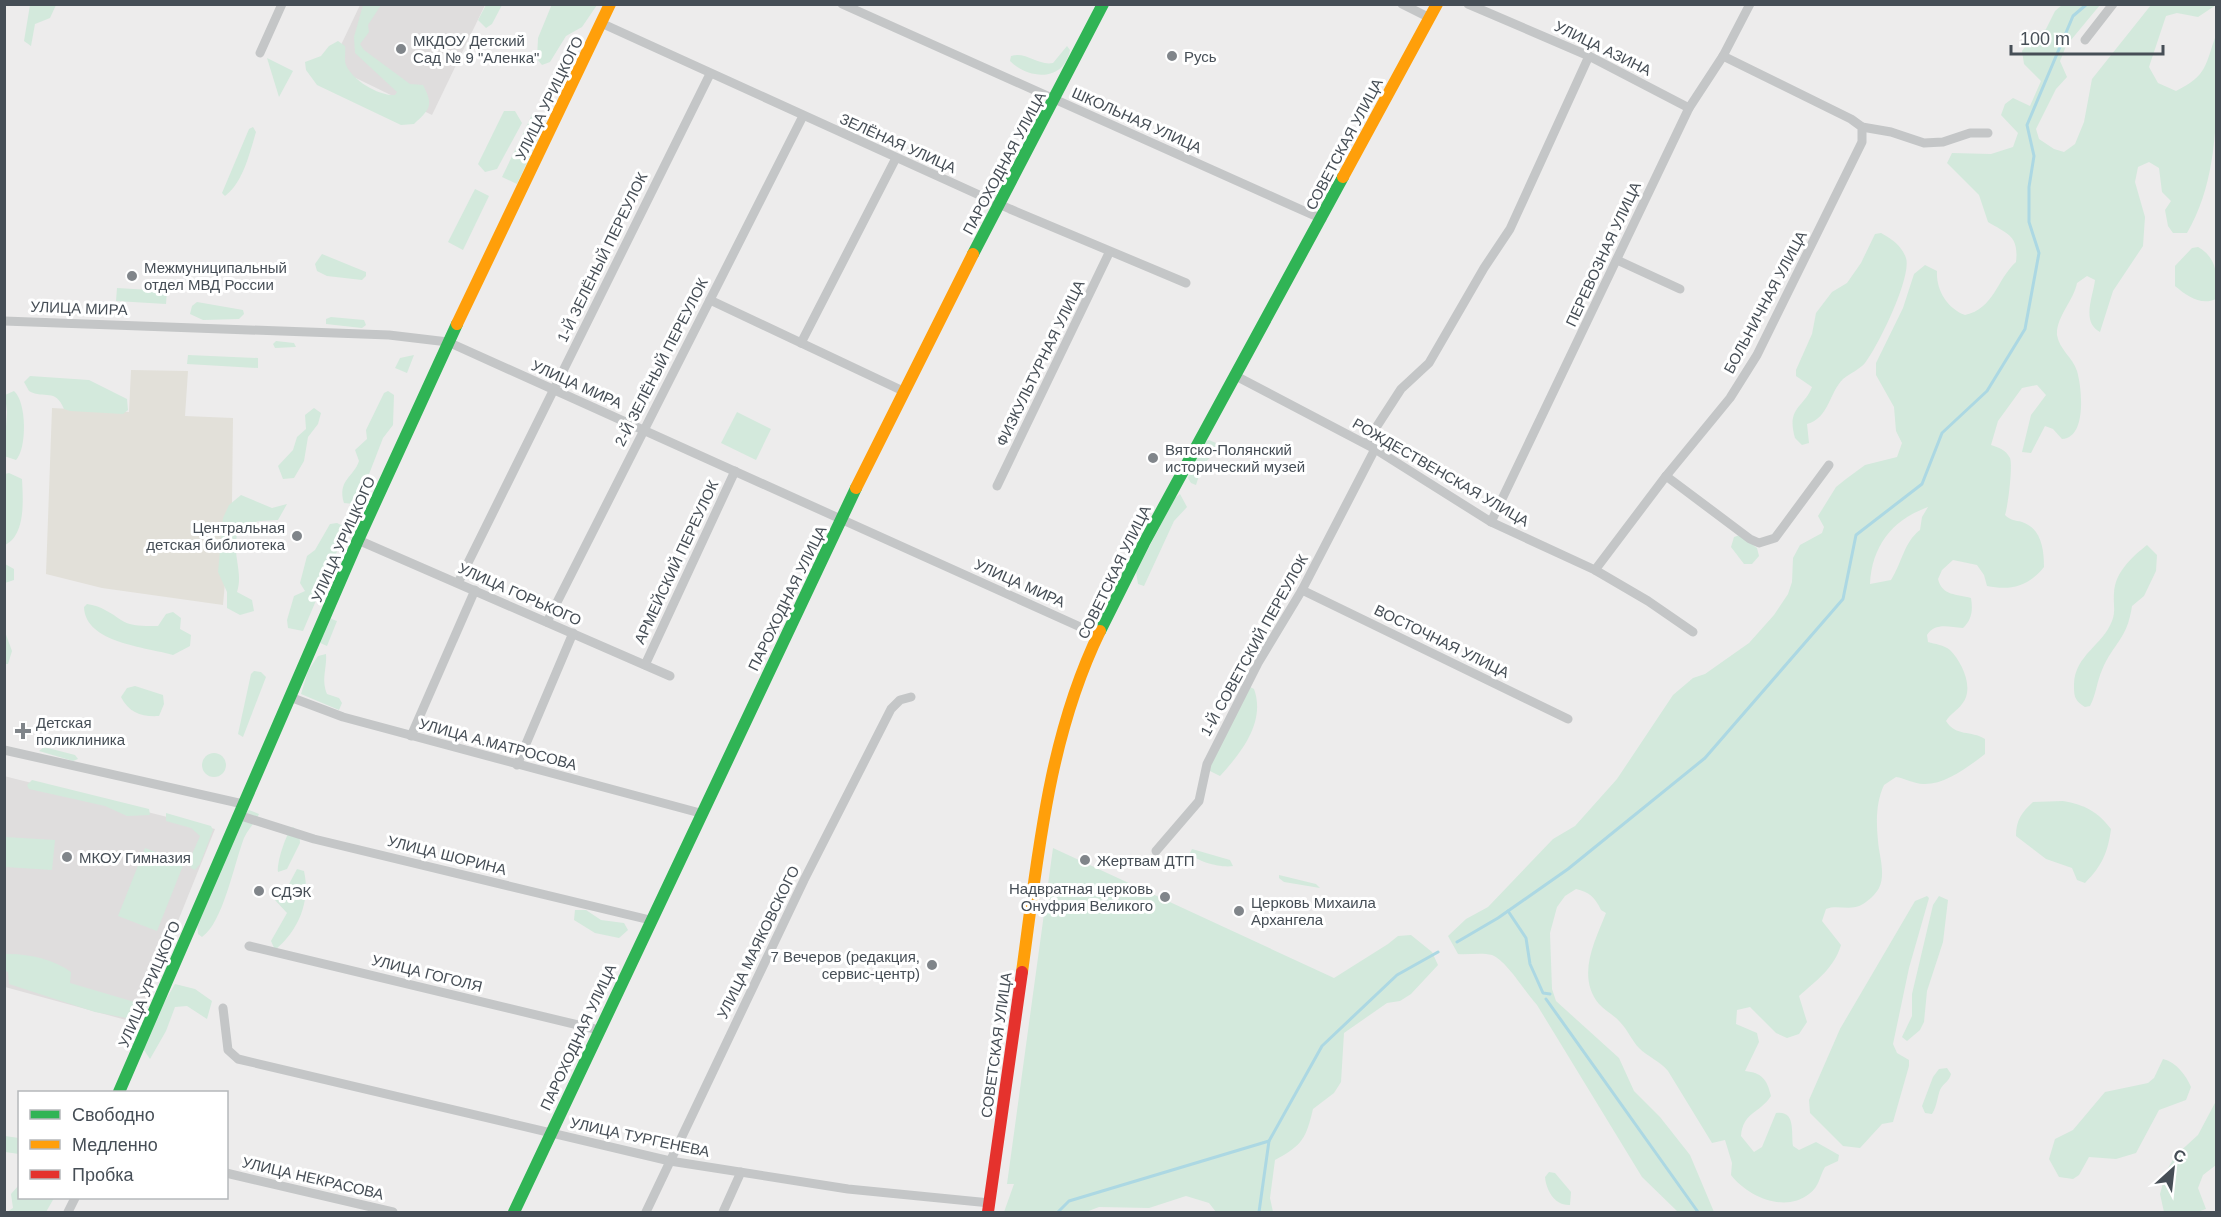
<svg xmlns="http://www.w3.org/2000/svg" width="2221" height="1217" font-family="Helvetica,sans-serif">
  <rect width="100%" height="100%" fill="#edecec"/>
  <polygon fill="#e2e0d9" points="131,370 188,371 185,416 233,418 232,503 223,605 102,588 46,574 52,408 129,412"/>
  <g fill="#dfdddd">
    <polygon points="360,5 485,5 432,115 331,66"/>
    <polygon points="4,776 215,829 137,1023 5,987"/>
  </g>
  <g fill="#d3e9dc" fill-rule="evenodd">
    <polygon points="552,4 597,5 582,27 566,36 550,62 542,65 537,59 538,38"/>
    <polygon points="30,5 56,5 50,18 35,24 31,46 24,41"/>
    <path d="M363,5H381L368,25L369,32L360,44L364,50L410,84L423,85C434,106 430,109 414,124L401,125L317,85L306,70L305,62L321,56L329,46L338,41L345,46C346,52 344,60 346,65C353,81 379,96 395,95L397,92L355,53L354,37Z"/>
    <polygon points="486,5 502,5 492,24 486,28 478,20"/>
    <path d="M2062,5H2100L2066,46L2060,61L2067,77L2056,89L2036,129L2039,139L2054,149L2064,152L2075,144L2084,122L2092,79L2151,5H2216L2198,17L2177,13L2166,16L2149,67L2158,83L2176,91C2208,75 2205,65 2216,35C2217,101 2221,175 2187,233H2173L2168,226L2165,210L2171,201L2162,192L2159,168L2149,162L2138,167L2135,182L2145,217L2143,246L2113,291L2100,332C2081,322 2093,297 2095,280L2087,276L2077,283C2074,300 2056,317 2057,335C2059,349 2073,358 2077,371C2082,388 2087,438 2062,439L2053,429L2045,426L2031,453L2022,452L2031,415L2046,395L2037,385L2022,388L1998,421L1991,445C1999,448 2005,449 2010,458C2013,465 2008,506 2005,515C2011,521 2015,520 2022,522C2041,528 2044,549 2044,567C2029,586 2011,591 1987,586L1984,575L1977,565L1953,560L1942,570L1938,579C1942,596 1957,594 1971,598C1973,610 1972,620 1963,628C1949,627 1935,622 1927,635L1928,642C1935,644 1944,645 1950,650C1962,662 1975,689 1962,704C1957,711 1951,713 1946,721C1956,737 1971,730 1985,739V754C1968,767 1945,785 1923,784C1915,784 1904,778 1896,777L1884,785C1876,802 1876,822 1878,841C1879,855 1886,874 1879,888C1876,894 1868,901 1863,904C1850,912 1838,904 1826,909L1822,921L1841,945C1834,968 1817,980 1799,996L1807,1022L1799,1034L1787,1038L1776,1033L1750,1007L1737,1010L1736,1024L1757,1033L1759,1042L1745,1071C1762,1073 1767,1079 1771,1096C1759,1114 1743,1112 1741,1136L1754,1152L1762,1147L1776,1113C1796,1110 1791,1132 1793,1146L1799,1150L1816,1142L1839,1155L1838,1161L1825,1167C1819,1177 1820,1186 1809,1194C1785,1213 1748,1197 1731,1175L1732,1163L1725,1140L1712,1143L1668,1071C1660,1061 1648,1057 1639,1048C1632,1041 1628,1030 1620,1022C1614,1015 1605,1011 1599,1004C1576,976 1595,941 1606,913L1601,910C1595,897 1589,892 1576,889L1565,896L1557,907L1550,933L1552,989L1556,1001L1619,1058L1634,1091L1660,1117L1690,1155L1714,1212H1678L1642,1177L1537,1005C1525,992 1507,961 1492,955C1481,952 1469,955 1458,954L1448,936L1466,919L1488,907L1553,839L1575,826L1617,779L1673,695L1693,678L1705,674L1749,643L1774,615L1788,594L1792,582L1793,558L1800,545L1822,533L1824,527L1818,516L1836,487L1846,479L1865,465L1897,457L1902,443L1896,431L1894,407L1876,375V363L1903,308L1914,274L1925,265L1937,271C1936,290 1947,308 1965,315C1994,309 1997,279 2016,262C2019,236 2008,234 1988,222L1979,195L1947,163L1952,153L1991,154L2013,147L2018,133L2001,115L2005,104L2013,98L2030,106L2041,81L2024,64L2022,51L2034,34L2046,29L2055,11ZM1928,507L1922,517L1920,530C1904,542 1902,563 1891,580L1870,584C1872,546 1892,520 1928,507Z"/>
    <path d="M1067,46L1070,50C1064,82 1029,80 1010,61L1011,56C1026,51 1038,66 1053,63Z"/>
    <polygon points="267,58 293,71 279,97"/>
    <polygon points="504,111 515,111 522,123 497,169 485,172 478,164"/>
    <polygon points="532,115 546,122 517,184 502,177"/>
    <path d="M253,127L256,132C250,152 243,183 225,196L222,193L249,129Z"/>
    <polygon points="1335,161 1340,169 1319,207 1313,204 1315,192"/>
    <polygon points="475,189 489,196 463,250 448,242"/>
    <path d="M1881,233C1892,239 1902,246 1906,258C1912,277 1878,346 1865,363C1859,370 1850,373 1843,379C1829,393 1829,418 1807,424L1809,443L1802,445L1795,438C1786,407 1804,408 1812,387L1796,376V370L1812,334L1816,313L1832,292L1847,283L1861,263L1875,234Z"/>
    <path d="M2198,247C2219,259 2217,278 2216,299C2201,306 2187,296 2175,286V266L2192,248Z"/>
    <polygon points="322,254 366,272 366,276 362,280 327,276 317,271 315,264"/>
    <polygon points="117,288 167,291 166,304 116,301"/>
    <polygon points="197,302 243,310 244,314 239,319 203,320 190,314 192,306"/>
    <polygon points="331,317 364,320 366,325 362,328 326,324 326,319"/>
    <polygon points="276,341 294,343 296,347 275,348 273,344"/>
    <polygon points="188,355 258,358 258,368 187,364"/>
    <polygon points="414,355 407,373 395,368 400,358"/>
    <path d="M30,376L89,380L127,399L128,410L123,414L70,411L64,409C55,387 45,400 29,391L24,382Z"/>
    <path d="M14,391C27,402 27,449 16,460L4,456L7,412L5,395Z"/>
    <path d="M388,391L394,395L393,425L383,438L359,500L354,504L344,503C337,480 354,477 359,461L355,450L367,439L366,430L384,393Z"/>
    <polygon points="314,408 321,413 318,424 308,437 304,461 294,478 283,479 278,466 293,450 297,437 306,429 305,415"/>
    <polygon points="737,412 771,429 756,460 721,443"/>
    <polygon points="1209,440 1216,443 1215,452 1202,466 1196,485 1191,483 1188,478 1203,443"/>
    <path d="M9,473L22,479C23,499 26,535 5,545V474Z"/>
    <polygon points="1180,494 1187,507 1174,521 1144,586 1138,584 1136,572 1175,498"/>
    <path d="M241,495L272,508L287,504L278,520L259,521L239,527C230,554 244,570 237,592L252,600L254,611L240,615L227,608V592L218,572L223,518L229,505Z"/>
    <polygon points="337,523 347,528 303,631 288,628 287,620 294,596 305,591 300,583 307,556 315,550 330,524"/>
    <polygon points="1740,535 1757,548 1759,556 1752,564 1744,564 1731,547 1734,537"/>
    <path d="M2147,545L2157,555L2156,571L2144,596L2132,606C2127,640 2114,642 2102,670C2097,681 2096,695 2090,706L2085,707C2074,700 2074,696 2074,684C2075,655 2103,645 2112,621C2116,612 2113,603 2114,593C2115,572 2132,557 2147,545Z"/>
    <polygon points="5,564 14,569 14,580 5,583"/>
    <path d="M87,604C101,606 111,613 121,620C131,627 146,626 158,626L166,614L173,612L181,618L180,629L191,635L190,646L173,655C146,647 85,643 84,607Z"/>
    <polygon points="329,618 337,621 327,646 318,642"/>
    <polygon points="5,632 12,651 8,664 5,664"/>
    <path d="M326,654C327,669 321,679 327,694L339,698L342,703L339,710L301,694L308,671L318,656Z"/>
    <polygon points="254,671 261,672 266,677 243,737 238,734 251,674"/>
    <path d="M135,686L163,695L164,704L159,716C142,717 129,713 121,697L127,688Z"/>
    <path d="M1250,687L1254,689C1266,722 1241,753 1220,776L1210,771L1211,764Z"/>
    <polygon points="44,747 75,755 78,759 73,761 39,751"/>
    <circle cx="214" cy="765" r="12"/>
    <polygon points="32,780 149,809 150,815 127,816 105,806 29,789 27,785"/>
    <path d="M2063,801C2085,805 2097,811 2111,829C2108,852 2102,866 2085,883L2077,880L2072,868L2046,859L2016,836C2016,820 2022,812 2033,802Z"/>
    <path d="M249,810L259,814C255,823 248,829 244,838C234,864 223,923 202,937L198,934L197,923L239,819Z"/>
    <polygon points="166,813 211,826 213,830 200,864 195,870 191,868 189,861 200,836 191,828 166,821"/>
    <path d="M293,827L299,832L300,843L287,869L278,872C276,864 287,830 293,827Z"/>
    <polygon points="5,837 55,840 52,870 5,867"/>
    <polygon points="145,848 184,863 157,931 118,916"/>
    <path d="M1053,848L1334,978L1388,944L1398,936L1411,935L1432,952L1438,965L1411,994L1400,1001L1387,1003L1344,1033L1341,1082L1334,1093L1313,1109C1306,1138 1303,1145 1275,1160L1270,1198L1273,1212H1216L1209,1203L1186,1196L1149,1208L1099,1207L1086,1212H1004L1014,1184H1007Z"/>
    <path d="M1192,849L1230,860L1233,866C1221,868 1197,862 1190,853Z"/>
    <path d="M297,869L304,871C311,902 298,931 275,950L271,941L287,913L275,900L288,886Z"/>
    <polygon points="1279,875 1316,884 1320,888 1284,882 1279,878"/>
    <polygon points="1927,896 1929,898 1909,968 1893,1044 1897,1053 1909,1060 1909,1066 1893,1122 1882,1124 1860,1148 1843,1146 1810,1113 1809,1100 1840,1029 1915,901"/>
    <polygon points="1939,896 1948,900 1943,942 1927,991 1924,1022 1920,1030 1907,1041 1902,1037 1912,1016 1912,994 1933,905"/>
    <polygon points="575,910 586,910 601,920 624,923 628,930 619,938 595,933 574,920"/>
    <path d="M5,954C26,953 54,959 71,972L70,983L138,1003L140,1008L132,1019L95,1012L9,984L8,972L5,971Z"/>
    <polygon points="175,984 195,989 212,1001 207,1019 187,1006 175,1007 166,1031 150,1059 142,1047 146,1034"/>
    <path d="M2163,1059C2176,1062 2186,1075 2191,1087L2186,1100L2159,1110L2136,1153L2116,1159L2089,1157L2079,1175L2073,1179L2059,1177L2049,1159L2055,1139L2073,1130L2105,1092L2148,1083L2154,1078Z"/>
    <path d="M1947,1068L1951,1074C1949,1082 1943,1083 1940,1090C1937,1098 1937,1106 1932,1114L1925,1113L1922,1106L1933,1077L1939,1069Z"/>
    <polygon points="2216,1101 2216,1165 2203,1175 2198,1188 2206,1209 2197,1212 2164,1212 2160,1194 2166,1172 2175,1156 2198,1135"/>
    <polygon points="5,1136 19,1138 19,1154 5,1152"/>
    <path d="M1549,1172L1555,1173L1571,1192L1570,1205C1554,1206 1546,1189 1545,1177Z"/>
    <polygon points="19,1185 20,1198 54,1198 46,1212 7,1212 13,1208 11,1194"/>
  </g>
  <g fill="none" stroke-linecap="round" stroke-linejoin="round">
    <g stroke="#acd8e3" stroke-width="3">
      <polyline points="1508,911 1526,938 1530,964 1543,993 1550,994"/>
      <polyline points="1457,942 1498,918 1568,869 1705,758 1843,599 1856,535 1922,484 1942,433 1987,391 2025,329 2039,253 2029,222 2029,187 2034,156 2027,125 2073,16 2087,4"/>
      <polyline points="1546,999 1698,1212"/>
      <polyline points="1058,1212 1069,1201 1269,1141"/>
      <polyline points="1259,1212 1269,1141 1322,1046 1397,975 1438,952"/>
    </g>
    <g stroke="#c4c6c7" stroke-width="9">
      <polyline points="842,4 1322,219"/>
      <polyline points="1402,4 1430,18"/>
      <polyline points="1468,4 1589,56 1689,108"/>
      <polyline points="601,23 1010,209 1186,283"/>
      <polyline points="2085,40 2113,4"/>
      <polyline points="260,53 282,4"/>
      <polyline points="1862,127 1891,132 1924,143 1943,142 1970,133 1988,133"/>
      <polyline points="1617,260 1680,289"/>
      <polyline points="710,300 903,391"/>
      <polyline points="4,321 389,335 448,342 1098,635"/>
      <polyline points="801,343 896,158"/>
      <polyline points="1234,375 1375,449 1491,522 1595,570 1648,601 1693,632"/>
      <polyline points="1366,443 1401,389 1429,363 1484,268 1510,229 1589,56"/>
      <polyline points="1666,476 1750,539 1759,543 1775,538 1829,465"/>
      <polyline points="997,486 1109,253"/>
      <polyline points="1491,522 1689,108 1723,56 1750,4"/>
      <polyline points="358,540 670,676"/>
      <polyline points="1595,570 1666,476 1730,398 1757,355 1862,142 1862,127 1851,119 1723,56"/>
      <polyline points="458,583 710,74"/>
      <polyline points="1302,590 1568,719"/>
      <polyline points="547,622 803,116"/>
      <polyline points="645,665 735,471"/>
      <polyline points="290,697 343,717 700,813"/>
      <polyline points="411,736 475,590"/>
      <polyline points="4,750 243,804"/>
      <polyline points="517,765 573,633"/>
      <polyline points="238,815 314,839 650,920"/>
      <polyline points="1156,851 1199,801 1207,764 1258,663 1302,590 1375,449"/>
      <polyline points="249,946 599,1030"/>
      <polyline points="223,1008 228,1050 238,1059 670,1161 848,1189 990,1203"/>
      <polyline points="226,1173 393,1212"/>
      <polyline points="68,1212 75,1198"/>
      <polyline points="646,1212 804,880 891,709 900,700 911,697"/>
      <polyline points="723,1212 741,1172"/>
    </g>
    <g stroke="#30b455" stroke-width="12">
      <polyline points="973,254 1103,4"/>
      <polyline points="1100,631 1144,543 1343,177"/>
      <polyline points="119,1092 358,540 457,324"/>
      <polyline points="514,1212 856,488"/>
    </g>
    <g stroke="#ff9f0a" stroke-width="12">
      <polyline points="1343,177 1437,4"/>
      <polyline points="457,324 610,4"/>
      <polyline points="856,488 973,254"/>
      <path d="M1022,972C1038,856 1048,738 1100,631"/>
    </g>
    <polyline stroke="#e5322d" stroke-width="12" points="988,1212 1022,972"/>
  </g>
  <g fill="#80858a" stroke="#fff" stroke-width="2">
    <circle cx="401" cy="49" r="6"/>
    <circle cx="1172" cy="56" r="6"/>
    <circle cx="132" cy="276" r="6"/>
    <circle cx="1153" cy="458" r="6"/>
    <circle cx="297" cy="536" r="6"/>
    <path d="M20 722h6v6h6v6h-6v6h-6v-6h-6v-6h6z"/>
    <circle cx="67" cy="857" r="6"/>
    <circle cx="1085" cy="860" r="6"/>
    <circle cx="259" cy="891" r="6"/>
    <circle cx="1165" cy="897" r="6"/>
    <circle cx="1239" cy="911" r="6"/>
    <circle cx="932" cy="965" r="6"/>
  </g>
  <g text-anchor="middle" dominant-baseline="central" stroke-width="6" stroke-linejoin="round" paint-order="stroke">
    <g font-size="15" fill="#464e56" stroke="#fff" text-anchor="start">
      <text x="413" y="40">МКДОУ Детский<tspan x="413" dy="17">Сад № 9 "Аленка"</tspan></text>
      <text x="1184" y="56">Русь</text>
      <text x="144" y="267">Межмуниципальный<tspan x="144" dy="17">отдел МВД России</tspan></text>
      <text x="1165" y="449">Вятско-Полянский<tspan x="1165" dy="17">исторический музей</tspan></text>
      <text x="285" y="527" text-anchor="end">Центральная<tspan x="285" dy="17">детская библиотека</tspan></text>
      <text x="36" y="722">Детская<tspan x="36" dy="17">поликлиника</tspan></text>
      <text x="79" y="857">МКОУ Гимназия</text>
      <text x="1097" y="860">Жертвам ДТП</text>
      <text x="1153" y="888" text-anchor="end">Надвратная церковь<tspan x="1153" dy="17">Онуфрия Великого</tspan></text>
      <text x="271" y="891">СДЭК</text>
      <text x="1251" y="902">Церковь Михаила<tspan x="1251" dy="17">Архангела</tspan></text>
      <text x="920" y="956" text-anchor="end">7 Вечеров (редакция,<tspan x="920" dy="17">сервис-центр)</tspan></text>
    </g>
    <g font-size="15" fill="#464e56" stroke="#fff">
      <text transform="translate(1603 48) rotate(26)">УЛИЦА АЗИНА</text>
      <text transform="translate(549 98) rotate(-64)">УЛИЦА УРИЦКОГО</text>
      <text transform="translate(1137 120) rotate(24)">ШКОЛЬНАЯ УЛИЦА</text>
      <text transform="translate(898 143) rotate(24)">ЗЕЛЁНАЯ УЛИЦА</text>
      <text transform="translate(1344 144) rotate(-62)">СОВЕТСКАЯ УЛИЦА</text>
      <text transform="translate(1004 163) rotate(-62)">ПАРОХОДНАЯ УЛИЦА</text>
      <text transform="translate(1603 254) rotate(-65)">ПЕРЕВОЗНАЯ УЛИЦА</text>
      <text transform="translate(602 257) rotate(-64)">1-Й ЗЕЛЁНЫЙ ПЕРЕУЛОК</text>
      <text transform="translate(1765 302) rotate(-62)">БОЛЬНИЧНАЯ УЛИЦА</text>
      <text transform="translate(79 308) rotate(2)">УЛИЦА МИРА</text>
      <text transform="translate(661 362) rotate(-63)">2-Й ЗЕЛЁНЫЙ ПЕРЕУЛОК</text>
      <text transform="translate(1040 363) rotate(-64)">ФИЗКУЛЬТУРНАЯ УЛИЦА</text>
      <text transform="translate(577 384) rotate(24)">УЛИЦА МИРА</text>
      <text transform="translate(1441 472) rotate(30)">РОЖДЕСТВЕНСКАЯ УЛИЦА</text>
      <text transform="translate(343 539) rotate(-66)">УЛИЦА УРИЦКОГО</text>
      <text transform="translate(676 562) rotate(-65)">АРМЕЙСКИЙ ПЕРЕУЛОК</text>
      <text transform="translate(1114 572) rotate(-64)">СОВЕТСКАЯ УЛИЦА</text>
      <text transform="translate(1020 583) rotate(24)">УЛИЦА МИРА</text>
      <text transform="translate(520 594) rotate(24)">УЛИЦА ГОРЬКОГО</text>
      <text transform="translate(787 598) rotate(-64)">ПАРОХОДНАЯ УЛИЦА</text>
      <text transform="translate(1442 641) rotate(26)">ВОСТОЧНАЯ УЛИЦА</text>
      <text transform="translate(1254 645) rotate(-61)">1-Й СОВЕТСКИЙ ПЕРЕУЛОК</text>
      <text transform="translate(498 744) rotate(15)">УЛИЦА А.МАТРОСОВА</text>
      <text transform="translate(447 855) rotate(14)">УЛИЦА ШОРИНА</text>
      <text transform="translate(758 942) rotate(-64)">УЛИЦА МАЯКОВСКОГО</text>
      <text transform="translate(427 973) rotate(14)">УЛИЦА ГОГОЛЯ</text>
      <text transform="translate(149 984) rotate(-67)">УЛИЦА УРИЦКОГО</text>
      <text transform="translate(578 1037) rotate(-65)">ПАРОХОДНАЯ УЛИЦА</text>
      <text transform="translate(996 1045) rotate(-82)">СОВЕТСКАЯ УЛИЦА</text>
      <text transform="translate(640 1137) rotate(12)">УЛИЦА ТУРГЕНЕВА</text>
      <text transform="translate(313 1178) rotate(13)">УЛИЦА НЕКРАСОВА</text>
    </g>
  </g>
  <rect width="2221" height="1217" fill="none" stroke="#464e56" stroke-width="12"/>
  <rect x="18" y="1091" width="210" height="108" fill="#ffffff" stroke="#b5b8bb" stroke-width="1.5"/>
  <rect x="30" y="1110" width="30" height="9" fill="#30b455" stroke="#b5b8bb" stroke-width="1.5"/>
  <text x="72" y="1121" font-size="18" fill="#464e56">Свободно</text>
  <rect x="30" y="1140" width="30" height="9" fill="#ff9f0a" stroke="#b5b8bb" stroke-width="1.5"/>
  <text x="72" y="1151" font-size="18" fill="#464e56">Медленно</text>
  <rect x="30" y="1170" width="30" height="9" fill="#e5322d" stroke="#b5b8bb" stroke-width="1.5"/>
  <text x="72" y="1181" font-size="18" fill="#464e56">Пробка</text>
  <g transform="translate(2173 1169) rotate(27)" stroke="#ffffff" stroke-width="4.5" paint-order="stroke">
  <path d="M0-4.5L10 22L0 15L-10 22Z" fill="#464e56"/>
  <text y="-9" font-size="16" font-weight="bold" text-anchor="middle" fill="#464e56">С</text>
  </g>
  <path d="M2011 45v9h152v-9" fill="none" stroke="#464e56" stroke-width="3"/>
  <text x="2020" y="45" font-size="18" fill="#464e56" stroke="#ffffff" stroke-width="4.5" paint-order="stroke">100 m</text>
</svg>
